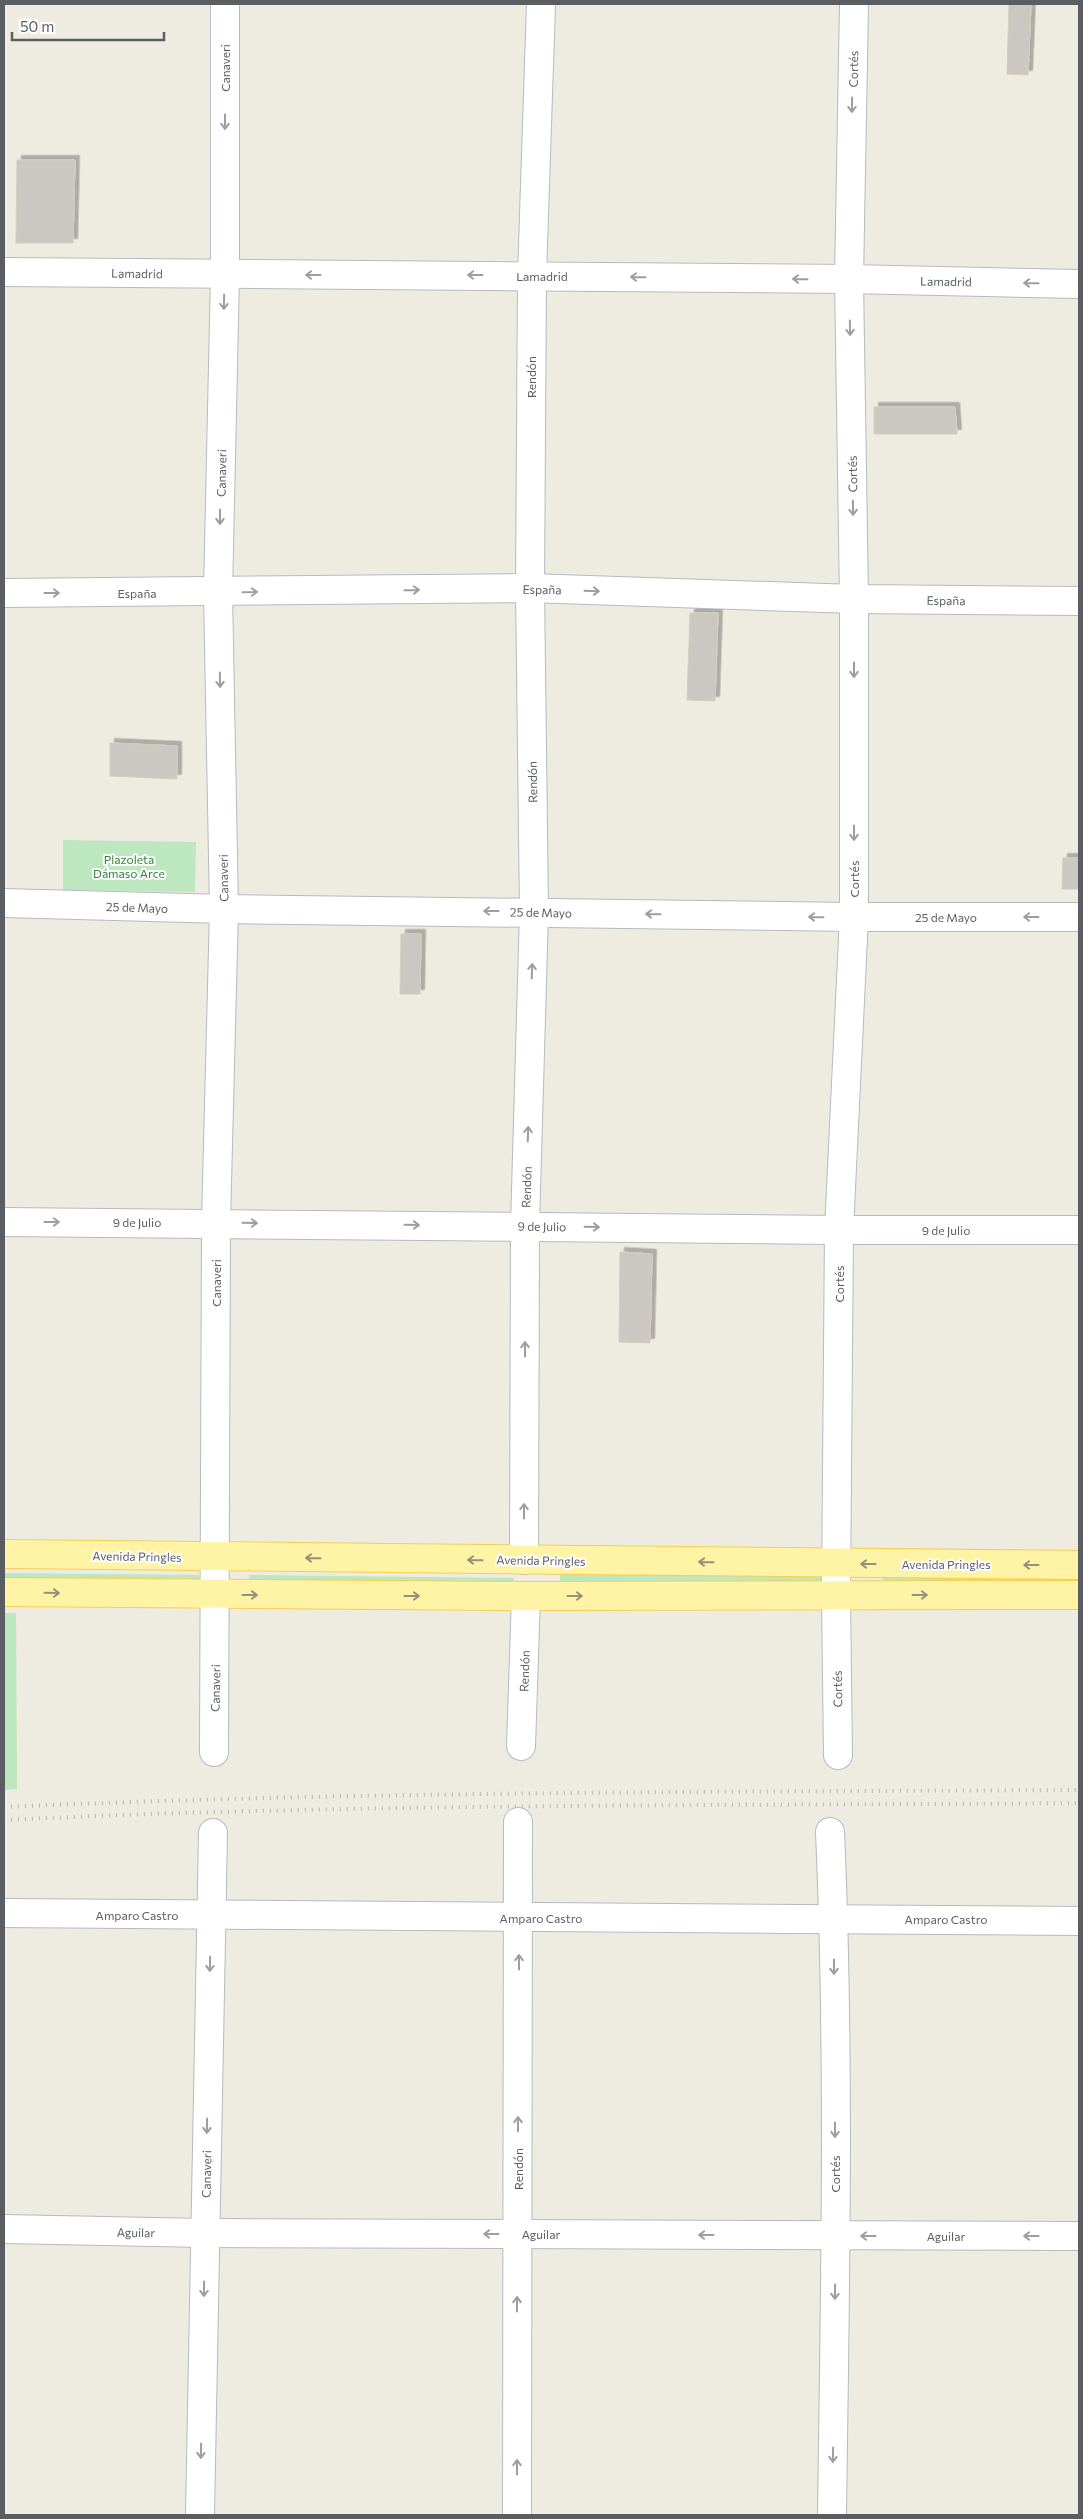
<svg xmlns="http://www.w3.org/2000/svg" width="1083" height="2519" font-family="Commissioner,sans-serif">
  <defs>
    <filter id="shadow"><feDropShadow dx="4.5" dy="-4.5" stdDeviation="0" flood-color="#0004"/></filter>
  </defs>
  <rect width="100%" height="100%" fill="#eeebe1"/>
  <g fill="#bde7be">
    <polygon points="63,840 196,842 195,892 63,890"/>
    <polygon points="4,1573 199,1575 199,1582 4,1580"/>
    <polygon points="560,1574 825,1577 825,1584 560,1581"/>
    <polygon points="249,1575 514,1578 514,1584 250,1582"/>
    <polygon points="883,1576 1079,1578 1079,1584 883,1582"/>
    <polygon points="4,1613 16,1613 17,1789 4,1790"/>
  </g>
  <g fill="#cbc8c1" stroke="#d2cdc0" filter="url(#shadow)">
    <polygon points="1009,4 1031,4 1028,75 1007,74"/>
    <polygon points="17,160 75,160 73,243 16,243"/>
    <polygon points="874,407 955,407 957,434 874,434"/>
    <polygon points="690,613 718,613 715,701 687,700"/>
    <polygon points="110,743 177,746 177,779 110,776"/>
    <polygon points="1063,858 1079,858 1079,889 1062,889"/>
    <polygon points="401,934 421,934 420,994 400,994"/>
    <polygon points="620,1252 652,1254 650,1343 619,1342"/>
  </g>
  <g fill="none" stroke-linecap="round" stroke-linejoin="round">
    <g stroke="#b7babf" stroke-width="30">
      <g id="minor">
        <polyline points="4,272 849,279 1079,284"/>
        <polyline points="4,593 530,588 854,599 1079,601"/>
        <polyline points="4,903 224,909 854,917 1079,917"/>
        <polyline points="4,1222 839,1230 1079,1230"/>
        <polyline points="524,1560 525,1226 534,912 530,588 532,276 541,4"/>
        <polyline points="521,1746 526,1596"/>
        <polyline points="214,1752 216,1223 224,909 218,593 225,274 225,4"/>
        <polyline points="838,1755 836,1595 839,1230 854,917 854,599 849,279 854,4"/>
        <path d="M830,1832C840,2060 835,2288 832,2515"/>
        <polyline points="4,1913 1079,1921"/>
        <polyline points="4,2229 205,2233 1079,2236"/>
        <polyline points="200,2515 213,1833"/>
        <polyline points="517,2515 518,1822"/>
      </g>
    </g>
    <g stroke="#f7cf52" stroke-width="30">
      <g id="major">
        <polyline points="4,1554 1079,1565"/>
        <polyline points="4,1592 526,1596 1079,1595"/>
      </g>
    </g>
    <use href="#minor" stroke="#fff" stroke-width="28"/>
    <use href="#major" stroke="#fff4a5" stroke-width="28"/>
    <g stroke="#b3b4b4" stroke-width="4" stroke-dasharray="1 6" stroke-linecap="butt">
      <path d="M4,1807C362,1791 721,1792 1079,1790"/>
      <path d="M4,1820C362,1803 721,1806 1079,1803"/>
    </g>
  </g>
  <defs><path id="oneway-shaft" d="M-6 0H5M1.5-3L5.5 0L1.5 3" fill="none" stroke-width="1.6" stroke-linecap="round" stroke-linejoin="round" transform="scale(1.25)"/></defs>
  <g stroke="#9c9ea1">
    <use href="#oneway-shaft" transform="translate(852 105) rotate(91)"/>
    <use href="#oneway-shaft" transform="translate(225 122) rotate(90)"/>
    <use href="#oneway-shaft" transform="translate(313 275) rotate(-180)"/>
    <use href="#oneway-shaft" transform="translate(475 275) rotate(-180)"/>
    <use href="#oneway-shaft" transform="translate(638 277) rotate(-179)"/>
    <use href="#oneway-shaft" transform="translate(800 279) rotate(-179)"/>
    <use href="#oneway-shaft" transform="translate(1031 283) rotate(-179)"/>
    <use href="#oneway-shaft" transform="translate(224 302) rotate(91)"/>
    <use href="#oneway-shaft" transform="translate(850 328) rotate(89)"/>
    <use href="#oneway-shaft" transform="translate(853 508) rotate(89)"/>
    <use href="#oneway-shaft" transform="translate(220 517) rotate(91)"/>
    <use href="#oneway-shaft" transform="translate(412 590) rotate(-1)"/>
    <use href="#oneway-shaft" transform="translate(592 591) rotate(2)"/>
    <use href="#oneway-shaft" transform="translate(250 592) rotate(-1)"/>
    <use href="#oneway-shaft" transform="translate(52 593)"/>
    <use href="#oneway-shaft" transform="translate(854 670) rotate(90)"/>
    <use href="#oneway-shaft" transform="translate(220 680) rotate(89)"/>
    <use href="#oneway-shaft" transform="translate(854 833) rotate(90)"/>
    <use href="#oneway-shaft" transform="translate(491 911) rotate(-180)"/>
    <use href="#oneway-shaft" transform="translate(653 914) rotate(-179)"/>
    <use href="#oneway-shaft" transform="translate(816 917) rotate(-179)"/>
    <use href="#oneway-shaft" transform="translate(1031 917) rotate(180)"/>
    <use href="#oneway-shaft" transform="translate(532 971) rotate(-88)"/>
    <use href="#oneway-shaft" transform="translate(528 1134) rotate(-88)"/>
    <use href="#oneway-shaft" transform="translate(52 1222)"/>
    <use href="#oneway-shaft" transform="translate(250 1223) rotate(1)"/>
    <use href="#oneway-shaft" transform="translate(412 1225) rotate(1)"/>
    <use href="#oneway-shaft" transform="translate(592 1227) rotate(1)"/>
    <use href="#oneway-shaft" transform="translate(525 1349) rotate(-90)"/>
    <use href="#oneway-shaft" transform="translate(524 1511) rotate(-90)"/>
    <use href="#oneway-shaft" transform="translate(519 1962) rotate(-90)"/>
    <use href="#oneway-shaft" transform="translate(210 1964) rotate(91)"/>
    <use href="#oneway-shaft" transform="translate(834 1967) rotate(90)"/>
    <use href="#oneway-shaft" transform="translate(518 2124) rotate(-90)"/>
    <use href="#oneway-shaft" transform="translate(207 2126) rotate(91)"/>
    <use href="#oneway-shaft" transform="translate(835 2130) rotate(90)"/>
    <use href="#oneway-shaft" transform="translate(491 2234) rotate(-180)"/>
    <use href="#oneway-shaft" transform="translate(706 2235) rotate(-180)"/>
    <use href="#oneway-shaft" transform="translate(868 2236) rotate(-180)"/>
    <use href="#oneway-shaft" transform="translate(1031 2236) rotate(-180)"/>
    <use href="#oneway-shaft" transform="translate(204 2289) rotate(91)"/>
    <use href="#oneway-shaft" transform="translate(835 2292) rotate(91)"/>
    <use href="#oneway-shaft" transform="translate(517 2304) rotate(-90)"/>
    <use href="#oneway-shaft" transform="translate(201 2451) rotate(91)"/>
    <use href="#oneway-shaft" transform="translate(833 2455) rotate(91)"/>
    <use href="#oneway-shaft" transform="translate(517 2467) rotate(-90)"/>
  </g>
  <g stroke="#94927a">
    <use href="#oneway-shaft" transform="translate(313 1558) rotate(-179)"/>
    <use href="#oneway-shaft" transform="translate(475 1560) rotate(-179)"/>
    <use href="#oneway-shaft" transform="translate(706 1562) rotate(-179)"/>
    <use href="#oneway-shaft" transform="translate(868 1564) rotate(-180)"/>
    <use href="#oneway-shaft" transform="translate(1031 1565) rotate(-180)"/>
    <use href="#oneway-shaft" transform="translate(52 1593) rotate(1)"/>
    <use href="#oneway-shaft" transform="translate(250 1595)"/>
    <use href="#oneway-shaft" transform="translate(920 1595)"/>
    <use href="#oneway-shaft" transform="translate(412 1596)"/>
    <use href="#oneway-shaft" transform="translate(575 1596)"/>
  </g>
  <g text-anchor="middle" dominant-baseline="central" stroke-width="4" stroke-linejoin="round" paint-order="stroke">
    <g font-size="12" fill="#5a5e63" stroke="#fff">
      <text transform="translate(225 68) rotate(-90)">Canaveri</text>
      <text transform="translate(853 69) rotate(-89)">Cortés</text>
      <text transform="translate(137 273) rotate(1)">Lamadrid</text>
      <text x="542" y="276">Lamadrid</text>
      <text transform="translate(946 281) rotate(1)">Lamadrid</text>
      <text transform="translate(531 377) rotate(-90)">Rendón</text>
      <text transform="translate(221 473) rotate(-89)">Canaveri</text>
      <text transform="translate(852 474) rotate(-91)">Cortés</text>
      <text transform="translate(542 589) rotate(1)">España</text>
      <text x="137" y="593">España</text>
      <text transform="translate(946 600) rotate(1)">España</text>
      <text transform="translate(532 782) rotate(-91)">Rendón</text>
      <text transform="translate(223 878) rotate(-91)">Canaveri</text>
      <text transform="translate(854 879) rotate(-90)">Cortés</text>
      <text transform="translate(137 907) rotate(2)">25 de Mayo</text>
      <text transform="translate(541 912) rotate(1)">25 de Mayo</text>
      <text x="946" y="917">25 de Mayo</text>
      <text transform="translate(526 1187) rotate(-88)">Rendón</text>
      <text x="137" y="1222">9 de Julio</text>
      <text transform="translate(542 1226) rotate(1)">9 de Julio</text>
      <text x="946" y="1230">9 de Julio</text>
      <text transform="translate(216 1283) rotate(-90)">Canaveri</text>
      <text transform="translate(839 1284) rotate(-90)">Cortés</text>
      <text transform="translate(137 1556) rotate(1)">Avenida Pringles</text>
      <text transform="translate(541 1560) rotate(1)">Avenida Pringles</text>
      <text x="946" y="1564">Avenida Pringles</text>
      <text transform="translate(524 1671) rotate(-88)">Rendón</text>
      <text transform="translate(215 1688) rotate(-89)">Canaveri</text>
      <text transform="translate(837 1689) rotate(-91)">Cortés</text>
      <text x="137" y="1915">Amparo Castro</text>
      <text x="541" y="1918">Amparo Castro</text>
      <text x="946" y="1919">Amparo Castro</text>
      <text transform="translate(518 2169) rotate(-90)">Rendón</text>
      <text transform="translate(206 2174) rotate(-89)">Canaveri</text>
      <text transform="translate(835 2174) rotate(-90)">Cortés</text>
      <text transform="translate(136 2232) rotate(1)">Aguilar</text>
      <text x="541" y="2234">Aguilar</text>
      <text x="946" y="2236">Aguilar</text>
    </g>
    <g font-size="12" fill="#308438" stroke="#fff">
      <text x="129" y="859">Plazoleta<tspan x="129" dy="14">Dámaso Arce</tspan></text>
    </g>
  </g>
  <rect width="1083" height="2519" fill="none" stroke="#5a5e63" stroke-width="10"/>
  <path d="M12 32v8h152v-8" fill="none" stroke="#5a5e63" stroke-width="2.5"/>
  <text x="20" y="32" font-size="15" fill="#5a5e63" stroke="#ffffff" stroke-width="4" paint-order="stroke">50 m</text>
</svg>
